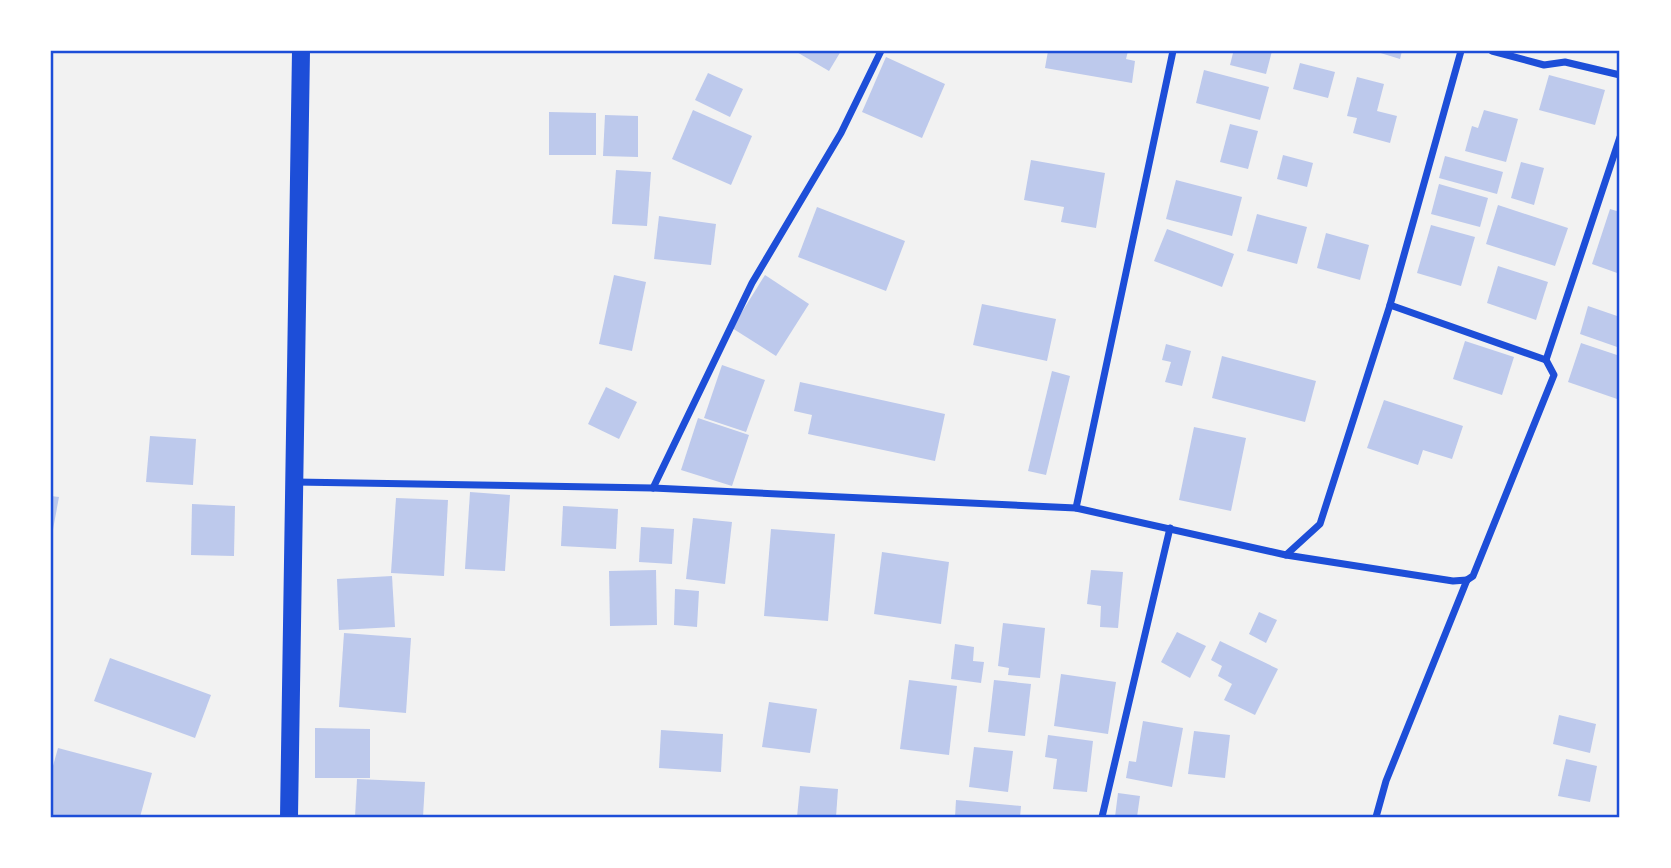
<svg xmlns="http://www.w3.org/2000/svg" width="1671" height="868" font-family="Barlow,sans-serif">
  <rect width="100%" height="100%" fill="#f2f2f2"/>
  <g fill="#bdc9ec">
    <polygon points="795,51 841,51 829,71"/>
    <polygon points="1048,51 1128,51 1126,59 1135,61 1132,83 1045,68"/>
    <polygon points="1227,51 1272,51 1266,74 1230,65 1233,53"/>
    <polygon points="1374,51 1402,51 1400,59"/>
    <polygon points="886,57 945,84 922,138 862,112"/>
    <polygon points="1300,63 1335,72 1328,98 1293,89"/>
    <polygon points="1204,70 1269,87 1260,120 1196,103"/>
    <polygon points="708,73 743,89 730,117 695,100"/>
    <polygon points="1549,75 1605,90 1595,125 1539,110"/>
    <polygon points="1357,77 1384,84 1377,111 1397,116 1390,143 1353,133 1357,118 1347,116"/>
    <polygon points="693,110 752,136 731,185 672,159"/>
    <polygon points="1484,110 1518,119 1506,162 1465,151 1472,126 1478,128"/>
    <polygon points="549,112 596,113 596,155 549,155"/>
    <polygon points="605,115 638,116 638,157 603,156"/>
    <polygon points="1230,124 1258,131 1248,169 1220,162"/>
    <polygon points="1283,155 1313,163 1307,187 1277,179"/>
    <polygon points="1445,156 1503,172 1497,194 1439,178"/>
    <polygon points="1031,160 1105,173 1096,228 1061,222 1064,207 1024,200"/>
    <polygon points="1521,162 1544,168 1534,205 1511,198"/>
    <polygon points="616,170 651,172 647,226 612,224"/>
    <polygon points="1176,180 1242,197 1232,236 1166,219"/>
    <polygon points="1439,184 1488,198 1480,227 1431,214"/>
    <polygon points="1498,205 1568,228 1555,266 1486,244"/>
    <polygon points="817,207 905,241 886,291 798,257"/>
    <polygon points="1610,209 1620,212 1620,274 1592,264"/>
    <polygon points="1257,214 1307,227 1297,264 1247,251"/>
    <polygon points="659,216 716,224 711,265 654,259"/>
    <polygon points="1431,225 1475,237 1461,286 1417,273"/>
    <polygon points="1167,229 1234,254 1222,287 1154,261"/>
    <polygon points="1326,233 1369,245 1360,280 1317,268"/>
    <polygon points="1498,266 1548,282 1536,320 1487,303"/>
    <polygon points="614,275 646,282 632,351 599,344"/>
    <polygon points="765,275 809,304 776,356 732,328"/>
    <polygon points="982,304 1056,319 1047,361 973,345"/>
    <polygon points="1588,306 1620,317 1620,348 1580,334"/>
    <polygon points="1465,341 1514,357 1502,395 1453,379"/>
    <polygon points="1581,343 1620,356 1620,400 1568,382"/>
    <polygon points="1166,344 1191,351 1182,386 1165,382 1171,362 1162,360"/>
    <polygon points="1222,356 1316,381 1305,422 1212,398"/>
    <polygon points="722,365 765,380 746,432 704,418"/>
    <polygon points="1052,371 1070,376 1046,475 1028,471"/>
    <polygon points="800,382 945,414 935,461 808,434 812,415 794,411"/>
    <polygon points="606,387 637,402 619,439 588,424"/>
    <polygon points="1384,400 1463,426 1452,459 1423,450 1418,465 1367,448"/>
    <polygon points="698,418 749,435 732,486 681,470"/>
    <polygon points="1194,427 1246,438 1231,511 1179,500"/>
    <polygon points="150,436 196,439 193,485 146,482"/>
    <polygon points="470,492 510,495 505,571 465,569"/>
    <polygon points="51,496 59,497 52,535 51,535"/>
    <polygon points="396,498 448,500 444,576 391,573"/>
    <polygon points="192,504 235,506 234,556 191,555"/>
    <polygon points="563,506 618,509 616,549 561,546"/>
    <polygon points="693,518 732,522 725,584 686,579"/>
    <polygon points="641,527 674,529 672,564 639,562"/>
    <polygon points="771,529 835,534 828,621 764,616"/>
    <polygon points="882,552 949,562 941,624 874,614"/>
    <polygon points="656,570 657,625 610,626 609,571"/>
    <polygon points="1091,570 1123,572 1118,628 1100,627 1101,606 1087,604"/>
    <polygon points="392,576 395,627 339,630 337,579"/>
    <polygon points="675,589 699,591 697,627 674,625"/>
    <polygon points="1259,612 1277,620 1266,643 1249,634"/>
    <polygon points="1003,623 1045,628 1040,678 1008,675 1009,668 998,666"/>
    <polygon points="1177,632 1206,646 1190,678 1161,662"/>
    <polygon points="344,633 411,638 406,713 339,707"/>
    <polygon points="1220,641 1278,669 1255,715 1224,700 1232,684 1218,676 1222,666 1211,660"/>
    <polygon points="955,644 974,647 973,661 984,662 981,683 951,679"/>
    <polygon points="110,658 211,695 195,738 94,701"/>
    <polygon points="1061,674 1116,682 1108,734 1054,726"/>
    <polygon points="909,680 957,686 949,755 900,749"/>
    <polygon points="994,680 1031,684 1025,736 988,732"/>
    <polygon points="769,702 817,709 810,753 762,747"/>
    <polygon points="1559,715 1596,724 1590,753 1553,744"/>
    <polygon points="1143,721 1183,728 1172,787 1126,778 1129,761 1136,762"/>
    <polygon points="315,728 370,729 370,778 315,778"/>
    <polygon points="661,730 723,734 721,772 659,768"/>
    <polygon points="1194,731 1230,735 1225,778 1188,774"/>
    <polygon points="1048,735 1093,741 1087,792 1053,789 1057,759 1045,757"/>
    <polygon points="974,747 1013,751 1008,792 969,787"/>
    <polygon points="58,748 152,773 140,817 51,817 51,773"/>
    <polygon points="1566,759 1597,766 1590,802 1558,796"/>
    <polygon points="357,779 425,782 423,817 355,817"/>
    <polygon points="800,786 838,789 836,817 797,817"/>
    <polygon points="1118,793 1140,796 1137,817 1115,817"/>
    <polygon points="956,800 1021,806 1020,817 955,817"/>
  </g>
  <g fill="none" stroke-linecap="round" stroke-linejoin="round">
    <g stroke="#1d4ed8" stroke-width="7">
      <polyline points="1492,51 1544,65 1565,62 1620,75"/>
      <polyline points="1390,305 1546,360 1620,137"/>
      <polyline points="295,482 653,488 1076,508 1286,555 1320,524 1390,305 1461,51"/>
      <polyline points="653,488 752,283 841,133 881,51"/>
      <polyline points="1076,508 1173,51"/>
      <polyline points="1286,555 1453,581 1467,580"/>
      <polyline points="1102,817 1170,528"/>
      <polyline points="1376,817 1386,781 1467,580 1473,576 1554,375 1546,360"/>
    </g>
    <polyline stroke="#1d4ed8" stroke-width="18" points="289,817 301,51"/>
  </g>
  <rect width="1671" height="868" fill="none" stroke="#ffffff" stroke-width="105"/>
  <rect x="52" y="52" width="1566" height="764" fill="none" stroke="#1d4ed8" stroke-width="2.5"/>
</svg>
